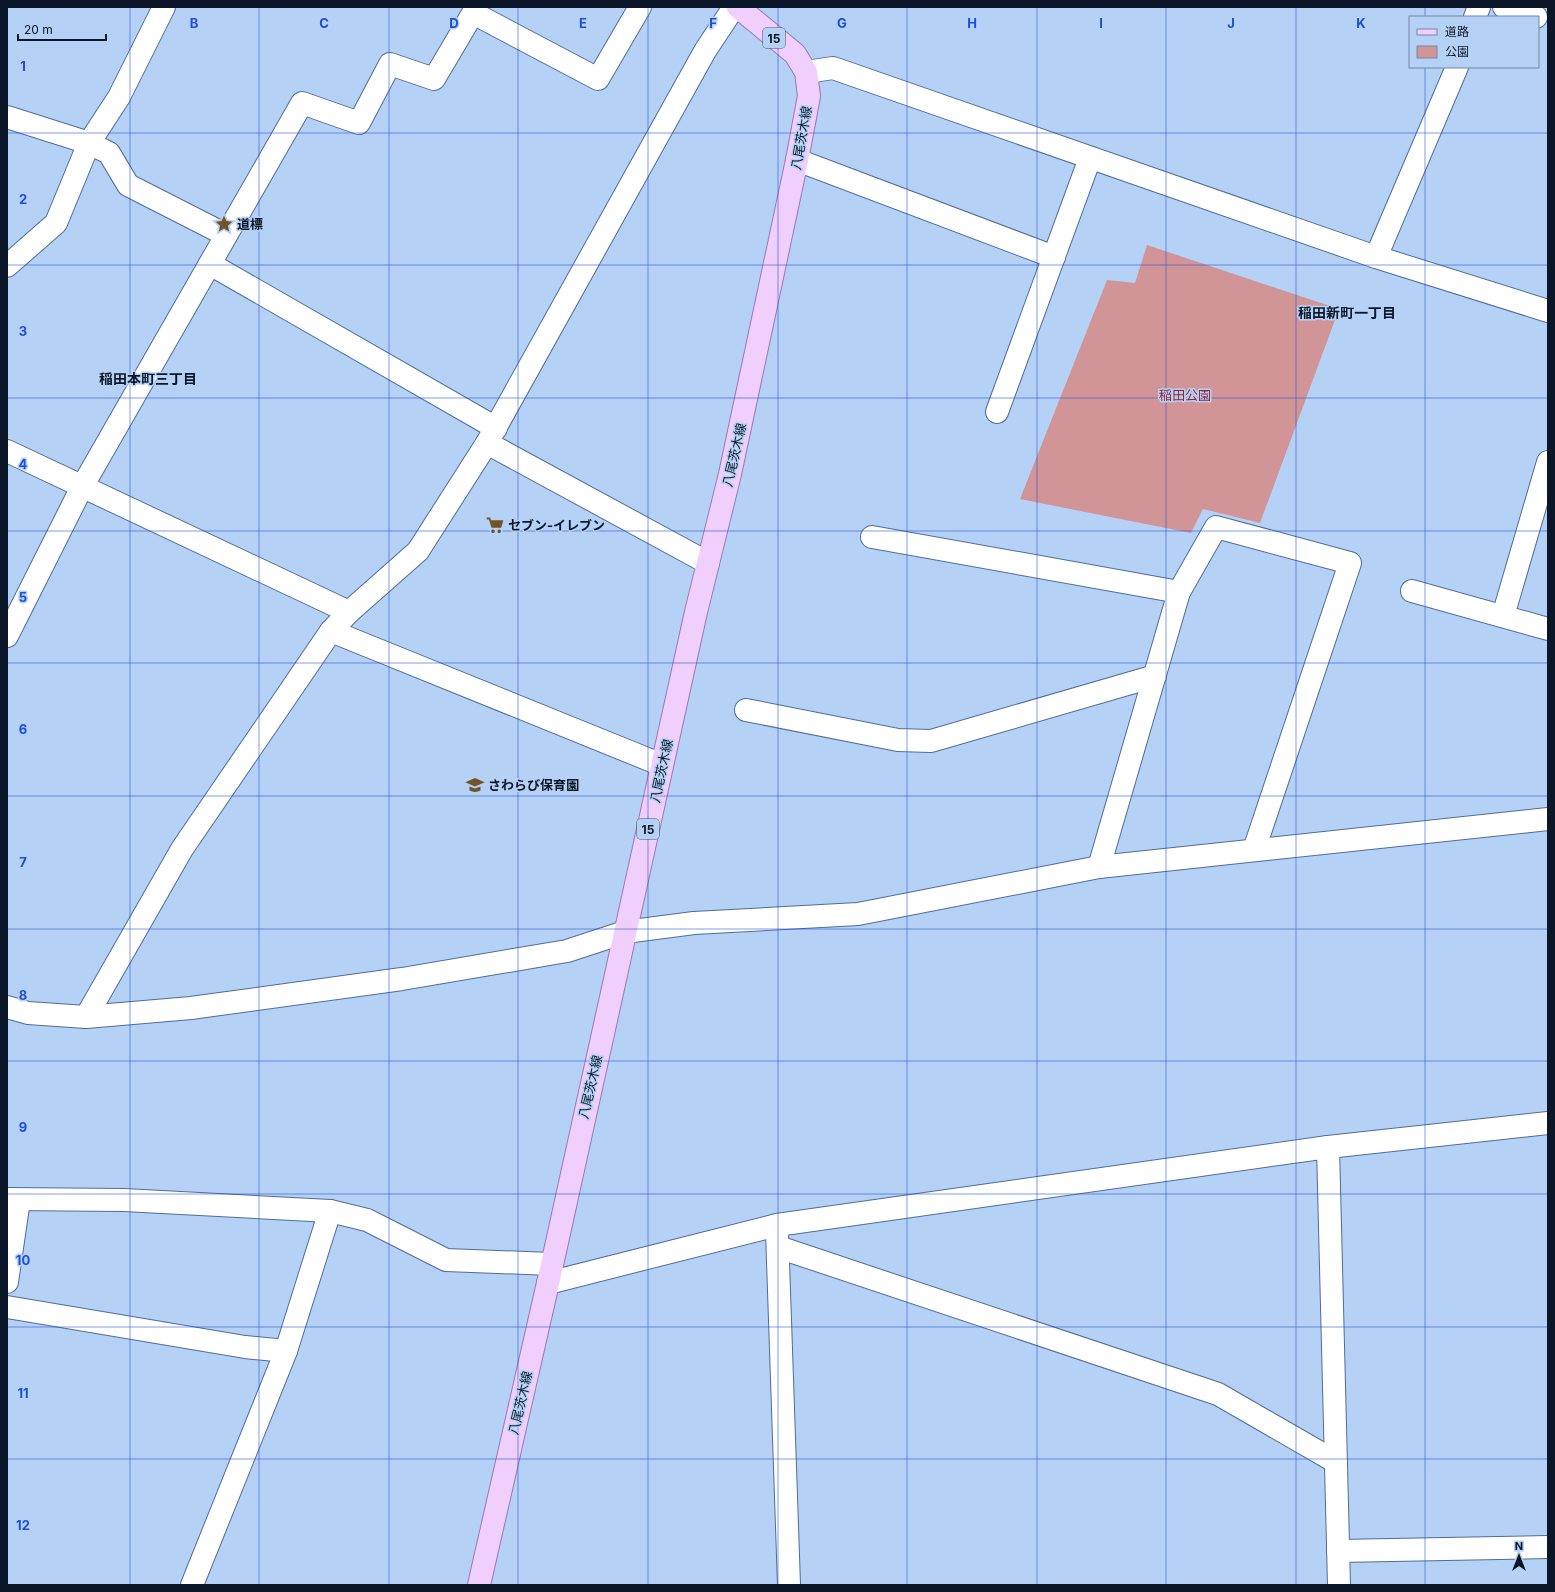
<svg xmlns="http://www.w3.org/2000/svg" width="1555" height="1592" font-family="Inter,'Noto Sans JP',sans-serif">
  <rect width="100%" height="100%" fill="#b6d1f6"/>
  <polygon fill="#d19597" points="1147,245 1339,309 1260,523 1203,509 1191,533 1020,499 1107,280 1135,283"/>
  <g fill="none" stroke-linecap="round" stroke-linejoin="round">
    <g stroke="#4f6d97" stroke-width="24">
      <g id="minor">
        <polyline points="1504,7 1536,17"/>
        <polyline points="1475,17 1479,7"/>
        <polyline points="806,72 833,68 1376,257 1548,311"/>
        <polyline points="7,117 89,143 109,153 128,185 226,235"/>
        <polyline points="797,160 1054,257"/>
        <polyline points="1376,257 1457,67"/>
        <polyline points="210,264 496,428"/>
        <polyline points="7,266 56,223 89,143 119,97 164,7"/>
        <polyline points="997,412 1090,158"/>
        <polyline points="487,443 708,563"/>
        <polyline points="7,451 349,612"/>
        <polyline points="872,537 1179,592"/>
        <polyline points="1412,591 1548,629"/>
        <polyline points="1503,616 1548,462"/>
        <polyline points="331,631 662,765"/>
        <polyline points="7,636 82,487 302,103 359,123 390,64 434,79 473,13 598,79 640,7"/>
        <polyline points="746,710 898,740 931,741 1155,676"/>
        <polyline points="1099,867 1179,592 1216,527 1350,563 1254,850"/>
        <polyline points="7,1007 28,1013 86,1017 191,1008 402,979 567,951 625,932 694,923 858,914 1099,867 1548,819"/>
        <polyline points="86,1017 182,849 331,631 349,612 418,551 487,443 705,51 734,7"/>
        <polyline points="1328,1147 1339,1585"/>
        <polyline points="7,1199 124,1200 330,1211 367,1220 446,1260 551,1264"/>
        <polyline points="777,1232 789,1585"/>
        <polyline points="778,1247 1218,1394 1336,1462"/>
        <polyline points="7,1282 19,1200"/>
        <polyline points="548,1283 777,1225 1328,1147 1548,1123"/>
        <polyline points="7,1307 245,1347 286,1351"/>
        <polyline points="1338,1551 1548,1547"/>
        <polyline points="192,1585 286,1351 330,1211"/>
      </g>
    </g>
    <g stroke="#997ab1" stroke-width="24">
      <polyline id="primary" points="479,1585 548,1283 696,612 730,474 797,160 809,96 806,72 795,54 738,7"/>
    </g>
    <use href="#minor" stroke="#fff" stroke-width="22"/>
    <use href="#primary" stroke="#f0cffd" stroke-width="22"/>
  </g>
  <path fill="none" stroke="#1d4ed8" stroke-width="1" stroke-opacity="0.55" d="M130,7V1585M259,7V1585M389,7V1585M518,7V1585M648,7V1585M778,7V1585M907,7V1585M1037,7V1585M1166,7V1585M1296,7V1585M1425,7V17M1425,67V1585M7,133H1548M7,265H1548M7,398H1548M7,531H1548M7,663H1548M7,796H1548M7,929H1548M7,1061H1548M7,1194H1548M7,1327H1548M7,1459H1548"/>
  <defs>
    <g id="sight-bare" transform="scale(1.38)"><path d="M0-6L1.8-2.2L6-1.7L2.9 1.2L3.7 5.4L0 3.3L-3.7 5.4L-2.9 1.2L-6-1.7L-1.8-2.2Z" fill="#715428" stroke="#b6d1f6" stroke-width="2.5" paint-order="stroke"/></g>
    <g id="supermarket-bare" transform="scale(1.38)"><path d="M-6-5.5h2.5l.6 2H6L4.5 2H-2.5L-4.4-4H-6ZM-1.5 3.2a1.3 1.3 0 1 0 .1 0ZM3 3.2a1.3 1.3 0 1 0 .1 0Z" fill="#715428" stroke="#b6d1f6" stroke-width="2.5" paint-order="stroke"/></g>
    <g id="school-bare" transform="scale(1.38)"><path d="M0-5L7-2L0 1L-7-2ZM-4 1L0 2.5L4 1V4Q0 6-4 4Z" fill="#715428" stroke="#b6d1f6" stroke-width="2.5" paint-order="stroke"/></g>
  </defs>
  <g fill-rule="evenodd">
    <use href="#sight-bare" x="224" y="224"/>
    <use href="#supermarket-bare" x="495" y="525"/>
    <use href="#school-bare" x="475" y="785"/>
  </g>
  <g text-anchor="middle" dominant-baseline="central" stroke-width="3" stroke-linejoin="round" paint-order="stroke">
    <g fill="#b6d1f6" stroke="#3e4f66" stroke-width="1">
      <rect x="763" y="28" width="22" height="20" rx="3"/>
      <rect x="637" y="819" width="22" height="20" rx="3"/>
    </g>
    <g font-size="12" font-weight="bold" fill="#0b1728">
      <text x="774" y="38">15</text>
      <text x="648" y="829">15</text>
    </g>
    <g font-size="13" fill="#0b1728" stroke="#b6d1f6">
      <text transform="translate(801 138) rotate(-80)">八尾茨木線</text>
      <text transform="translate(734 455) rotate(-77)">八尾茨木線</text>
      <text transform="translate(661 771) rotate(-78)">八尾茨木線</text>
      <text transform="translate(590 1087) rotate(-77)">八尾茨木線</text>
      <text transform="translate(520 1403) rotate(-77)">八尾茨木線</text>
    </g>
    <g font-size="13" font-weight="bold" fill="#0b1728" stroke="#b6d1f6" text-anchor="start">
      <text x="237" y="224">道標</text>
      <text x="508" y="525">セブン-イレブン</text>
      <text x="488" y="785">さわらび保育園</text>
    </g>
    <g font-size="13" fill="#8f2335" stroke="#b6d1f6">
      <text x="1185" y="395">稲田公園</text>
    </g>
    <g font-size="14" font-weight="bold" fill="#0b1728" stroke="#b6d1f6">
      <text x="1347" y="312">稲田新町一丁目</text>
      <text x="148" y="378">稲田本町三丁目</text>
    </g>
  </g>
  <g font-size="13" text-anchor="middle" font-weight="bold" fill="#1d4ed8" stroke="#b6d1f6" stroke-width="3" stroke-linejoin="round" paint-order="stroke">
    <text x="194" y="28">B</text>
    <text x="324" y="28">C</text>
    <text x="454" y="28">D</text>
    <text x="583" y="28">E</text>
    <text x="713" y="28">F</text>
    <text x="842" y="28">G</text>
    <text x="972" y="28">H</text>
    <text x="1101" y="28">I</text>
    <text x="1231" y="28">J</text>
    <text x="1361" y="28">K</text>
    <text x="23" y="71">1</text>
    <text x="23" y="204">2</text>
    <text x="23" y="336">3</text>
    <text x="23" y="469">4</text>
    <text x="23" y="602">5</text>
    <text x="23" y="734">6</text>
    <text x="23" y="867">7</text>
    <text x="23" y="1000">8</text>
    <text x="23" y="1132">9</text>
    <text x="23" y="1265">10</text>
    <text x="23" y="1398">11</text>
    <text x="23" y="1530">12</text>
  </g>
  <rect width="1555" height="1592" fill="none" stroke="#0b1728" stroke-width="16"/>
  <rect x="1409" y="16" width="130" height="52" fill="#b6d1f6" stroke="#7287a4"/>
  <rect x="1417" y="29" width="20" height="6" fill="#f0cffd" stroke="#7287a4"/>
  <text x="1445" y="36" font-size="12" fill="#0b1728">道路</text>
  <rect x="1417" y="46" width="20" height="12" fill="#d19597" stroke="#7287a4"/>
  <text x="1445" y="56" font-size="12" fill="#0b1728">公園</text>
  <g transform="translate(1519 1556)" stroke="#b6d1f6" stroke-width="3" paint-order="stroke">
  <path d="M0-3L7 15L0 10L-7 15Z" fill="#0b1728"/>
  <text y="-6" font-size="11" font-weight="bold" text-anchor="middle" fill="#0b1728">N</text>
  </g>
  <path d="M18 34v6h88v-6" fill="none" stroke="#0b1728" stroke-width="2"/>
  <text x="24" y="34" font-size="12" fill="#0b1728" stroke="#b6d1f6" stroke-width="3" paint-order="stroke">20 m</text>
</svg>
